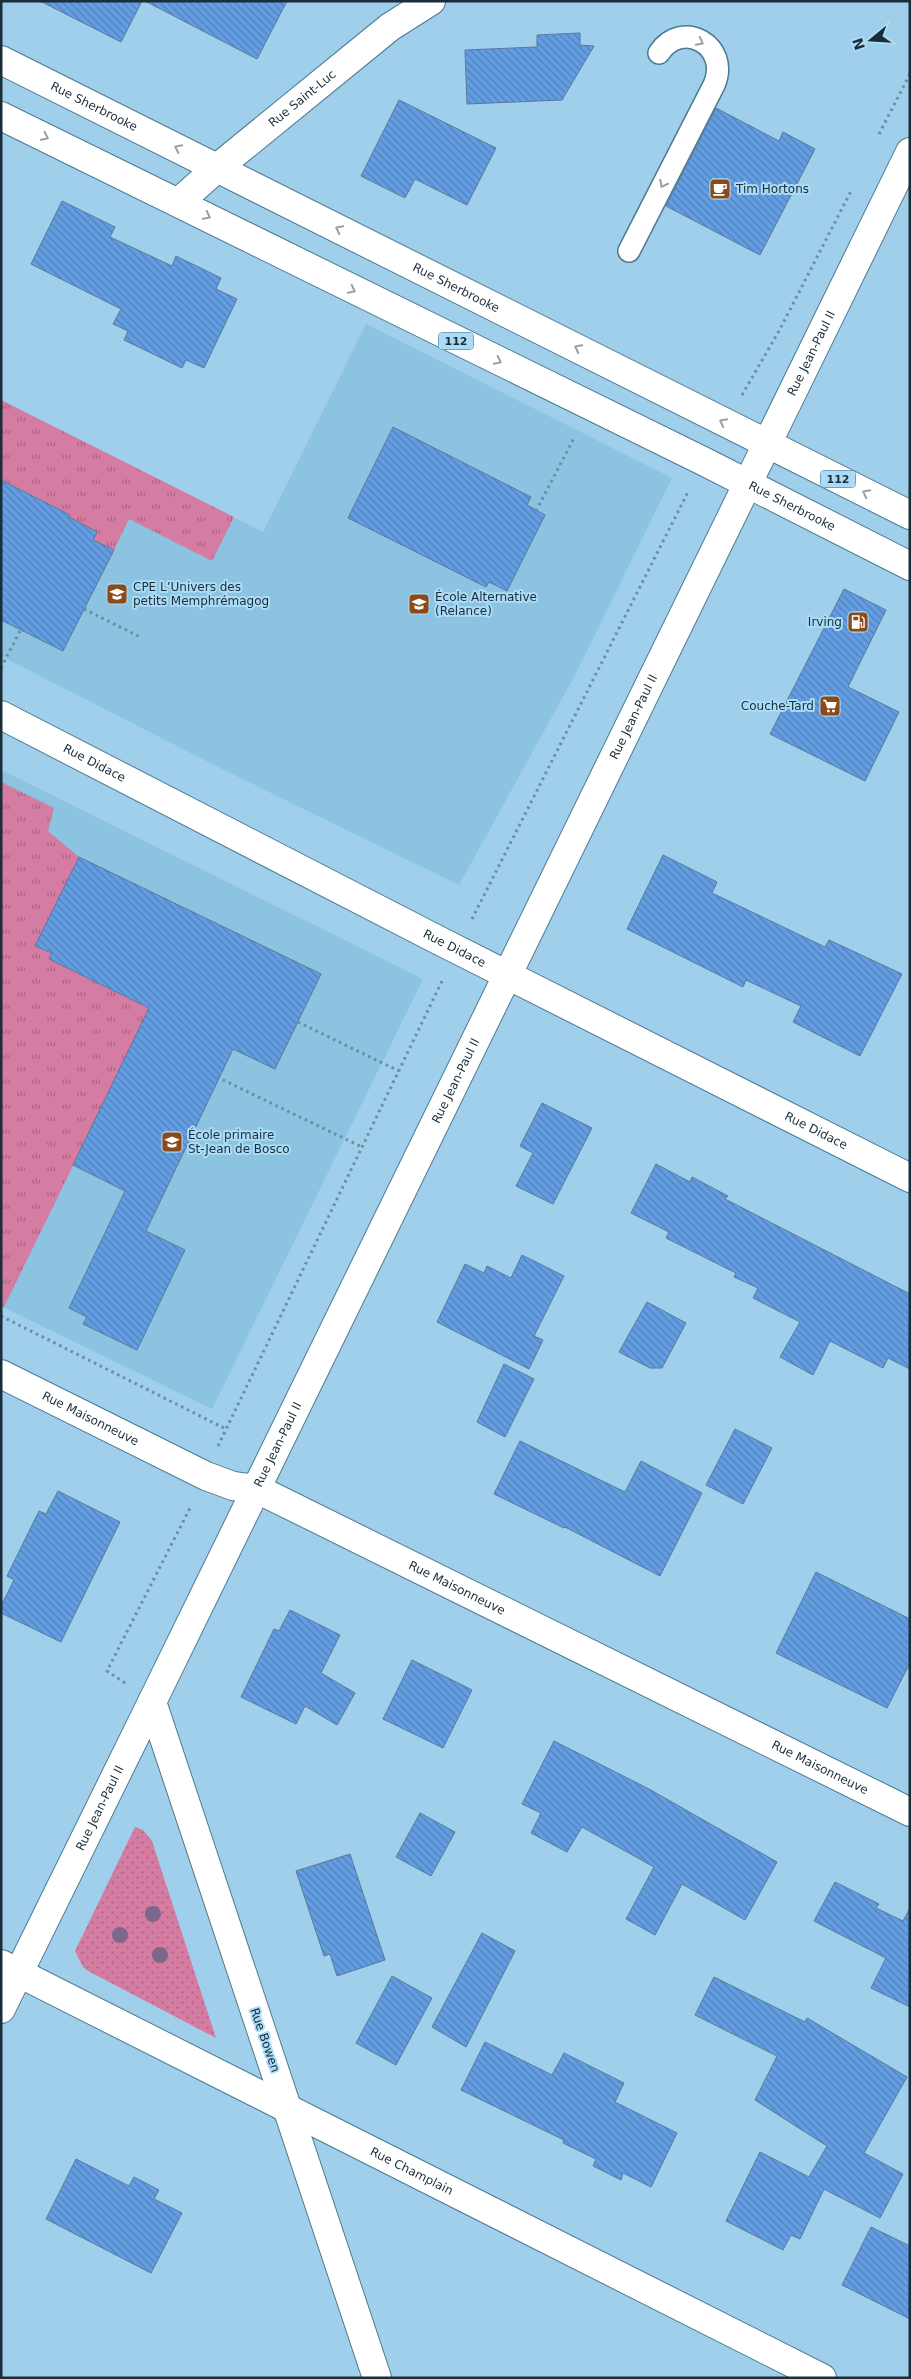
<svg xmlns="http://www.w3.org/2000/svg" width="911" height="2379" font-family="'DejaVu Sans',sans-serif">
  <defs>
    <pattern id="grass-dots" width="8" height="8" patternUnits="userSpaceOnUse" patternTransform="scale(1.25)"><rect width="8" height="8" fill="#d47ca2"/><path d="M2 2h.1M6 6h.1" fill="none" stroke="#ab6685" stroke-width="1.8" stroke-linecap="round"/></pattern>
    <pattern id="park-tufts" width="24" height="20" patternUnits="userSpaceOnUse" patternTransform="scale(1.25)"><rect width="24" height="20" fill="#d47ca2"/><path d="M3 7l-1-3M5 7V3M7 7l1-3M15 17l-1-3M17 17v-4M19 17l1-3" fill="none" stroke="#ab6685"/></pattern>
    <pattern id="building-back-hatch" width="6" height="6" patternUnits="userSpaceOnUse" patternTransform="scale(1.25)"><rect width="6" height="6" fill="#639ee3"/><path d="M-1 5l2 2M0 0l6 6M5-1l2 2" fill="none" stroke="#5181b9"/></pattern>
  </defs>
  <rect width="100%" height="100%" fill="#9fcfea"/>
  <g fill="#8bc3e1">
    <polygon points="366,324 672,478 575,675 459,885 220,768 1,656 1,400 263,532"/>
    <polygon points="1,770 423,979 212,1409 1,1306"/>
  </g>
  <polygon fill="url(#grass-dots)" points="135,1827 143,1830 152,1841 216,2038 90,1972 83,1967 75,1951"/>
  <g fill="url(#park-tufts)">
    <polygon points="1,400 234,517 212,561 129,519 114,550 93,540 97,532 69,517 69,514 1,480"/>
    <polygon points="1,782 54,808 48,831 79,857 36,946 52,953 49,959 155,1011 134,1041 4,1307 1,1306"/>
  </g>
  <g fill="url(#building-back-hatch)" stroke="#5b789b">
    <polygon points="40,1 142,1 121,42"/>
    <polygon points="145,1 287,1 257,59"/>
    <polygon points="580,33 580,45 594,46 562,100 467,104 465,50 537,47 537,35"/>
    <polygon points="399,100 496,148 467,205 415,179 405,198 361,176"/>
    <polygon points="716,108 779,141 783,132 815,149 760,255 666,206"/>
    <polygon points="62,201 115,227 110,237 172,266 176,256 221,278 216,289 237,299 204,368 186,360 182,368 124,340 128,331 113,324 121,309 31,264"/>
    <polygon points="393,427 531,497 527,505 545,515 507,591 489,582 486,587 348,518"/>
    <polygon points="1,480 70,515 69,517 97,532 93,540 114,550 63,651 1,620"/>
    <polygon points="844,589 886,610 848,687 899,712 865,781 770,734"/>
    <polygon points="663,855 717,882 712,893 825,947 829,940 902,974 860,1056 793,1022 801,1006 746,980 743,987 627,929"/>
    <polygon points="79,857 321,974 275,1069 233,1049 146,1231 185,1250 137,1350 83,1324 87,1317 69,1308 125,1191 73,1165 149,1008 49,959 52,953 35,946"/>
    <polygon points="542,1103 592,1128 553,1204 516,1186 533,1153 520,1146"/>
    <polygon points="656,1164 690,1182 692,1177 728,1196 725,1199 910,1294 910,1369 888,1358 883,1368 830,1341 813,1375 780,1357 800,1322 753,1298 758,1288 734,1277 736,1273 666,1238 669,1232 631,1213"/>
    <polygon points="522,1255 564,1276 534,1336 543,1340 529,1369 437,1322 465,1264 484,1273 487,1266 511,1278"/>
    <polygon points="647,1302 686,1323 662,1368 650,1368 619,1352"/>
    <polygon points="504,1364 534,1379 505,1437 477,1422"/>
    <polygon points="735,1429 772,1448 743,1504 706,1485"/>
    <polygon points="520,1441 625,1492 641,1461 702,1493 660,1576 565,1527 564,1528 494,1494"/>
    <polygon points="58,1491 120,1522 61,1642 1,1613 1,1606 14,1580 7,1576 39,1511 46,1514"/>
    <polygon points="816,1572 910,1619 910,1663 887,1708 776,1653"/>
    <polygon points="290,1610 340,1635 321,1673 355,1693 337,1725 305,1706 296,1724 241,1697 274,1629 279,1631"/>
    <polygon points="412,1660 472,1690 443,1748 383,1719"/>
    <polygon points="554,1741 649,1789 777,1862 745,1920 682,1884 655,1935 626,1919 654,1867 582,1827 567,1852 531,1833 541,1813 522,1804"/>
    <polygon points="420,1813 455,1832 431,1876 396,1857"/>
    <polygon points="350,1854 385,1960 337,1976 330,1954 324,1956 296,1871"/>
    <polygon points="835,1882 879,1904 876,1908 903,1921 910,1908 910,2007 871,1988 886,1958 814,1921"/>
    <polygon points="482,1933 515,1951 466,2047 432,2027"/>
    <polygon points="392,1976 432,1998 396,2065 356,2043"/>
    <polygon points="714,1977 805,2022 807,2018 907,2077 864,2153 903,2174 880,2218 824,2189 800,2239 791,2235 783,2250 726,2221 760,2152 809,2177 827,2146 755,2100 777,2056 695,2015"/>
    <polygon points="485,2042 552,2075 564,2053 624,2083 615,2102 677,2133 651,2187 623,2173 621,2180 593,2166 596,2159 563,2143 564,2140 461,2090"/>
    <polygon points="76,2159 129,2186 134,2177 159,2190 154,2199 182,2213 151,2273 46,2219"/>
    <polygon points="871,2227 910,2246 910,2319 842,2285"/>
  </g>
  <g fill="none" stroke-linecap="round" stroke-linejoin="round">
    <g stroke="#4c7a92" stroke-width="24">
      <path id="service" d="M629,251L714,85C731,46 682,18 659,53"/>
    </g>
    <g stroke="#4c7a92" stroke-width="30">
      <g id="minor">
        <path id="s1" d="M179,202L217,168L390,27L431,1"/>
        <path id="s2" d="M767,444L910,152"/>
        <path id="s3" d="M1,715L438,940L910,1178"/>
        <path id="s4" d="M1,1374L206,1476L233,1486L257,1489L910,1812"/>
        <path id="s5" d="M1,1964L822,2378"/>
        <path id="s6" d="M1,2009L152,1702"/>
      </g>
    </g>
    <g stroke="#4c7a92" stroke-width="30">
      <g id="tertiary">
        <path id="s7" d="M377,2378L152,1702L767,444"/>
      </g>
    </g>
    <g stroke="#4c7a92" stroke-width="30">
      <g id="primary">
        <path id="s8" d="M1,60L910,515"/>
        <path id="s9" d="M1,116L703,461L910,566"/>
      </g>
    </g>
    <g stroke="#698da1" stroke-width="3" stroke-dasharray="2.5 4" stroke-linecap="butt">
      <polyline points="879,134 910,74"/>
      <polyline points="742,395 779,331 851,191"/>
      <polyline points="536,511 575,436"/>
      <polyline points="84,609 142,638"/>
      <polyline points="1,668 21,629"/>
      <polyline points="472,919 688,492"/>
      <polyline points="298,1022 399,1071"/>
      <polyline points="217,1077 362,1147"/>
      <polyline points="1,1316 226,1429"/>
      <polyline points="218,1446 443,979"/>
      <polyline points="125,1683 107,1671 191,1506"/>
    </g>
    <use href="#service" stroke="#fff" stroke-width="21"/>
    <use href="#minor" stroke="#fff" stroke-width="28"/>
    <use href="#tertiary" stroke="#fff" stroke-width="28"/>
    <use href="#primary" stroke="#fff" stroke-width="28"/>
  </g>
  <g fill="#7d678a">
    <circle cx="153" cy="1914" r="8"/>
    <circle cx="120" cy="1935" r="8"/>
    <circle cx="160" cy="1955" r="8"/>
  </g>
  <defs><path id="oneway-chevron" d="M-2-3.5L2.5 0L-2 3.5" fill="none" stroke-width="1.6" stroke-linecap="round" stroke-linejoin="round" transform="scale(1.25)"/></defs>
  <g stroke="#98a0a5">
    <use href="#oneway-chevron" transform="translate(700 42) rotate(27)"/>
    <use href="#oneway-chevron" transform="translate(45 137) rotate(26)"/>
    <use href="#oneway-chevron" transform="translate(178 148) rotate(-154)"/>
    <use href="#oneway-chevron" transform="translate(663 184) rotate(117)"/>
    <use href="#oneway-chevron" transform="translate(207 216) rotate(27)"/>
    <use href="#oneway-chevron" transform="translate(339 229) rotate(-153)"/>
    <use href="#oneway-chevron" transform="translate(352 290) rotate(26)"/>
    <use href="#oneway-chevron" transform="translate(578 348) rotate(-153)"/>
    <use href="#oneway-chevron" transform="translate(498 361) rotate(26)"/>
    <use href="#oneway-chevron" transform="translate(723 422) rotate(-153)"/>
    <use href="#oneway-chevron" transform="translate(866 493) rotate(-153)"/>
  </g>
  <defs>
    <g id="cafe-square" transform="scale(1.125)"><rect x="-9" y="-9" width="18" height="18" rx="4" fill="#8d4a19" stroke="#abdcf7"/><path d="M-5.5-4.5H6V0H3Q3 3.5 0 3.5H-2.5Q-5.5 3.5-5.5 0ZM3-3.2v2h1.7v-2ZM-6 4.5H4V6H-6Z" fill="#fff"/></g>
    <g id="school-square" transform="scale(1.125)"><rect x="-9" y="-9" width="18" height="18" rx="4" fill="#8d4a19" stroke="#abdcf7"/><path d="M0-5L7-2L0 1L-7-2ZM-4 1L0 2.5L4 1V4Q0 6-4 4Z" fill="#fff"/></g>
    <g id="fuel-square" transform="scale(1.125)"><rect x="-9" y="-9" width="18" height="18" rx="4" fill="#8d4a19" stroke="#abdcf7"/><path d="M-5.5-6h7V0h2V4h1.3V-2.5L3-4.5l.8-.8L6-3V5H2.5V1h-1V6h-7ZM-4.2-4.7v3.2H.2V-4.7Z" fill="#fff"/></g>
    <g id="supermarket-square" transform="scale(1.125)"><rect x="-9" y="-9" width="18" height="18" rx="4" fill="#8d4a19" stroke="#abdcf7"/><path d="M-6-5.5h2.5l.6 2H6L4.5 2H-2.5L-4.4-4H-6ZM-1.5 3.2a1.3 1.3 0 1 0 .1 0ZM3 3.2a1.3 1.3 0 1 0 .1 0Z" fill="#fff"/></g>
  </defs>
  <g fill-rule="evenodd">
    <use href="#cafe-square" x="720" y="189"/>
    <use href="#school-square" x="117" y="594"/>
    <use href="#school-square" x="419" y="604"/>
    <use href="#fuel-square" x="858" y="622"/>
    <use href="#supermarket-square" x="830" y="706"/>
    <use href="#school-square" x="172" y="1142"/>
  </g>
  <g text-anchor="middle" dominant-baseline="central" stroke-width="4" stroke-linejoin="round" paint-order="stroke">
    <g fill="#abdcf7" stroke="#466271" stroke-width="1">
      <rect x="438.5" y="332.5" width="35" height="17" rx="4"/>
      <rect x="820.5" y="470.5" width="35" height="17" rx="4"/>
    </g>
    <g font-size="11" font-weight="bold" fill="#1a2d38">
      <text x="456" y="341">112</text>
      <text x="838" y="479">112</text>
    </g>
    <g font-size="12" fill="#1a2d38" stroke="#abdcf7">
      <text stroke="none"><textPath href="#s1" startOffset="161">Rue Saint-Luc</textPath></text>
      <text stroke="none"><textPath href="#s8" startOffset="104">Rue Sherbrooke</textPath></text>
      <text stroke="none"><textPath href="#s8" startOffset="509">Rue Sherbrooke</textPath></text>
      <text stroke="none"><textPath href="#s2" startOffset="101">Rue Jean-Paul II</textPath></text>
      <text stroke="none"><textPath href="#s9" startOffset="882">Rue Sherbrooke</textPath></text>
      <text stroke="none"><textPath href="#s7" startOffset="1809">Rue Jean-Paul II</textPath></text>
      <text stroke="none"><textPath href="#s3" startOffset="105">Rue Didace</textPath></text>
      <text stroke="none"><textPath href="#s3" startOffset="510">Rue Didace</textPath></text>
      <text stroke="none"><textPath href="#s7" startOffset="1404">Rue Jean-Paul II</textPath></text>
      <text stroke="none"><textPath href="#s3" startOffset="915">Rue Didace</textPath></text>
      <text stroke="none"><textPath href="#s4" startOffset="100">Rue Maisonneuve</textPath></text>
      <text stroke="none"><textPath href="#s7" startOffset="999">Rue Jean-Paul II</textPath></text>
      <text stroke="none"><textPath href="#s4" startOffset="505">Rue Maisonneuve</textPath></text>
      <text stroke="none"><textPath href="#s4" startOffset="910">Rue Maisonneuve</textPath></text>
      <text stroke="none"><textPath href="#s6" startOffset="224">Rue Jean-Paul II</textPath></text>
      <text transform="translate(265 2040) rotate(71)">Rue Bowen</text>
      <text stroke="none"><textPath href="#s5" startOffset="460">Rue Champlain</textPath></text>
    </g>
    <g font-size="12" fill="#1a2d38" stroke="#abdcf7" text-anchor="start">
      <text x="736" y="189">Tim Hortons</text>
      <text x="133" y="587">CPE L’Univers des<tspan x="133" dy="14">petits Memphrémagog</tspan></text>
      <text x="435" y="597">École Alternative<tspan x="435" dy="14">(Relance)</tspan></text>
      <text x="842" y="622" text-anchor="end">Irving</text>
      <text x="814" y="706" text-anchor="end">Couche-Tard</text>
      <text x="188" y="1135">École primaire<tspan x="188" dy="14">St-Jean de Bosco</tspan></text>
    </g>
  </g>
  <rect width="911" height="2379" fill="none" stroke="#1a2d38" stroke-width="5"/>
  <g transform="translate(871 40) rotate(252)" stroke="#abdcf7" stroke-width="4" paint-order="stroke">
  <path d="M0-4L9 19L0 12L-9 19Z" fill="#1a2d38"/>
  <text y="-8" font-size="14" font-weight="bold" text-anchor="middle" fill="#1a2d38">N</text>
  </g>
</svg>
